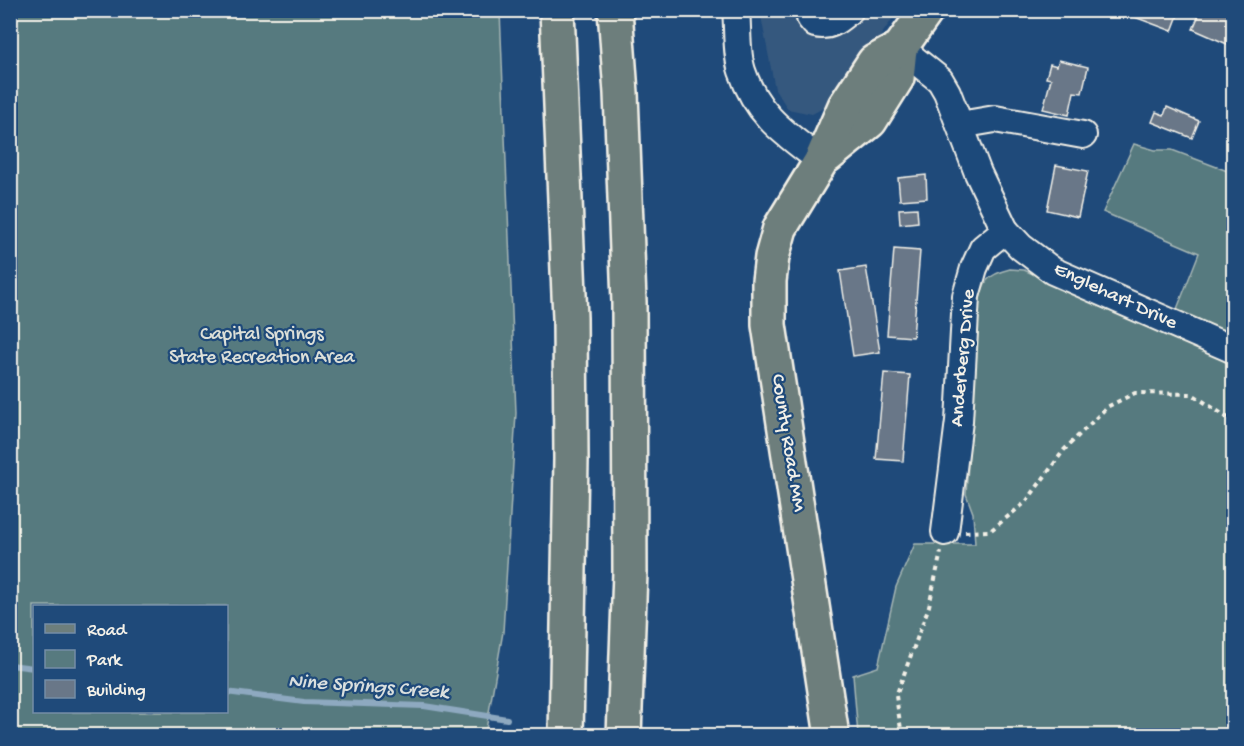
<svg xmlns="http://www.w3.org/2000/svg" width="1244" height="746" font-family="'Gochi Hand',sans-serif">
  <rect width="100%" height="100%" fill="#1f4a7a"/>
  <filter id="ink" filterUnits="userSpaceOnUse"><feTurbulence type="fractalNoise" baseFrequency=".0167" numOctaves="2"/><feDisplacementMap in="SourceGraphic" scale="12" xChannelSelector="R" yChannelSelector="G"/><feConvolveMatrix kernelMatrix="1 2 1 2 8 2 1 2 1" color-interpolation-filters="sRGB"/></filter>
  <g filter="url(#ink)">
    <polygon fill="#35587e" points="760,11 898,11 833,103 812,114 788,109 775,89"/>
    <g fill="#577a7f" stroke="#a6b6b4" stroke-width="1.5" fill-rule="evenodd">
      <path d="M10,11H500L516,413L503,632L485,735H11ZM226,606V712H34V606Z"/>
      <polygon points="1134,144 1155,150 1172,150 1230,172 1233,165 1233,337 1175,314 1199,253 1103,212"/>
      <path d="M1010,269L1024,270L1233,363V735H858L853,675L878,667L896,587L915,544H975L973,513L966,494L979,305C983,282 986,275 1010,269Z"/>
    </g>
    <g fill="none" stroke-linecap="round" stroke-linejoin="round">
      <g stroke="#8ea9c0" stroke-width="6">
        <polyline points="10,665 34,668"/>
        <polyline points="226,692 304,702 424,706 507,719"/>
      </g>
    </g>
    <g fill="#697788" stroke="#f4f1e8" stroke-width="1.5">
      <polygon points="1134,10 1180,10 1172,31 1132,16"/>
      <polygon points="1201,10 1234,10 1234,47 1193,29"/>
      <polygon points="1059,60 1088,67 1082,93 1074,92 1069,115 1043,109 1051,79 1046,78 1050,64 1057,66"/>
      <polygon points="1167,107 1199,121 1192,138 1152,122 1156,112 1164,115"/>
      <polygon points="1056,165 1088,171 1078,217 1047,210"/>
      <polygon points="926,175 927,198 900,200 898,178"/>
      <polygon points="917,208 918,222 900,224 899,209"/>
      <polygon points="894,249 920,251 913,337 887,335"/>
      <polygon points="866,267 880,352 853,356 840,271"/>
      <polygon points="884,373 910,375 903,461 876,459"/>
    </g>
    <g fill="none" stroke-linecap="round" stroke-linejoin="round">
      <g stroke="#f4f1e8" stroke-width="30">
        <g id="minor">
          <path d="M736,10C738,30 736,53 742,71C757,116 786,134 821,161"/>
          <path d="M810,10V18L815,24C830,28 838,20 850,10"/>
          <polyline points="900,48 940,80 947,92 978,173 1005,230 983,248 974,268 966,296 959,421 945,532"/>
          <polyline points="960,125 995,119 1083,135"/>
          <polyline points="1005,230 1021,247 1053,271 1234,350"/>
        </g>
      </g>
      <g stroke="#f4f1e8" stroke-width="38">
        <g id="major">
          <polyline points="827,156 870,121 897,78 900,48"/>
          <polyline points="832,736 769,325 769,281 772,257 780,228 821,161 845,106 874,62 900,48 927,10"/>
        </g>
      </g>
      <g stroke="#f4f1e8" stroke-width="38">
        <g id="highway">
          <polyline points="557,10 570,318 571,459 566,736"/>
          <polyline points="615,10 621,93 629,302 630,572 624,736"/>
        </g>
      </g>
      <g stroke="#f4f1e8" stroke-width="4" stroke-dasharray="4.5 4.5" stroke-linecap="butt">
        <polyline points="965,532 990,531 1026,502 1064,450 1107,407 1135,393 1192,394 1234,422"/>
        <polyline points="902,736 896,696 929,606 941,552"/>
      </g>
      <use href="#minor" stroke="#1f4a7a" stroke-width="26"/>
      <use href="#major" stroke="#6d7e7c" stroke-width="33"/>
      <use href="#highway" stroke="#6d7e7c" stroke-width="33"/>
    </g>
  </g>
  <g text-anchor="middle" dominant-baseline="central" stroke-width="4.5" stroke-linejoin="round" paint-order="stroke">
    <g font-size="20" fill="#f4f1e8" stroke="#1f4a7a">
      <text transform="translate(1115 297) rotate(25)">Englehart Drive</text>
      <text transform="translate(964 358) rotate(-85)">Anderberg Drive</text>
      <text transform="translate(787 443) rotate(81)">County Road MM</text>
    </g>
    <g font-size="20" fill="#dcdfd8" stroke="#1f4a7a">
      <text x="262" y="335">Capital Springs<tspan x="262" dy="23">State Recreation Area</tspan></text>
    </g>
    <g font-size="21" font-style="italic" fill="#dadfde" stroke="#1f4a7a">
      <text transform="translate(368 688) rotate(4)">Nine Springs Creek</text>
    </g>
  </g>
  <rect width="1244" height="746" fill="none" stroke="#1f4a7a" stroke-width="36"/>
  <rect x="18" y="18" width="1208" height="710" fill="none" stroke="#f4f1e8" stroke-width="2" filter="url(#ink)"/>
  <rect x="33" y="605" width="195" height="108" fill="#1f4a7a" stroke="#748da6" stroke-width="1.5"/>
  <rect x="45" y="624" width="30" height="9" fill="#6d7e7c" stroke="#748da6" stroke-width="1.5"/>
  <text x="87" y="635" font-size="18" fill="#f4f1e8">Road</text>
  <rect x="45" y="650" width="30" height="18" fill="#577a7f" stroke="#748da6" stroke-width="1.5"/>
  <text x="87" y="665" font-size="18" fill="#f4f1e8">Park</text>
  <rect x="45" y="680" width="30" height="18" fill="#697788" stroke="#748da6" stroke-width="1.5"/>
  <text x="87" y="695" font-size="18" fill="#f4f1e8">Building</text>
</svg>
